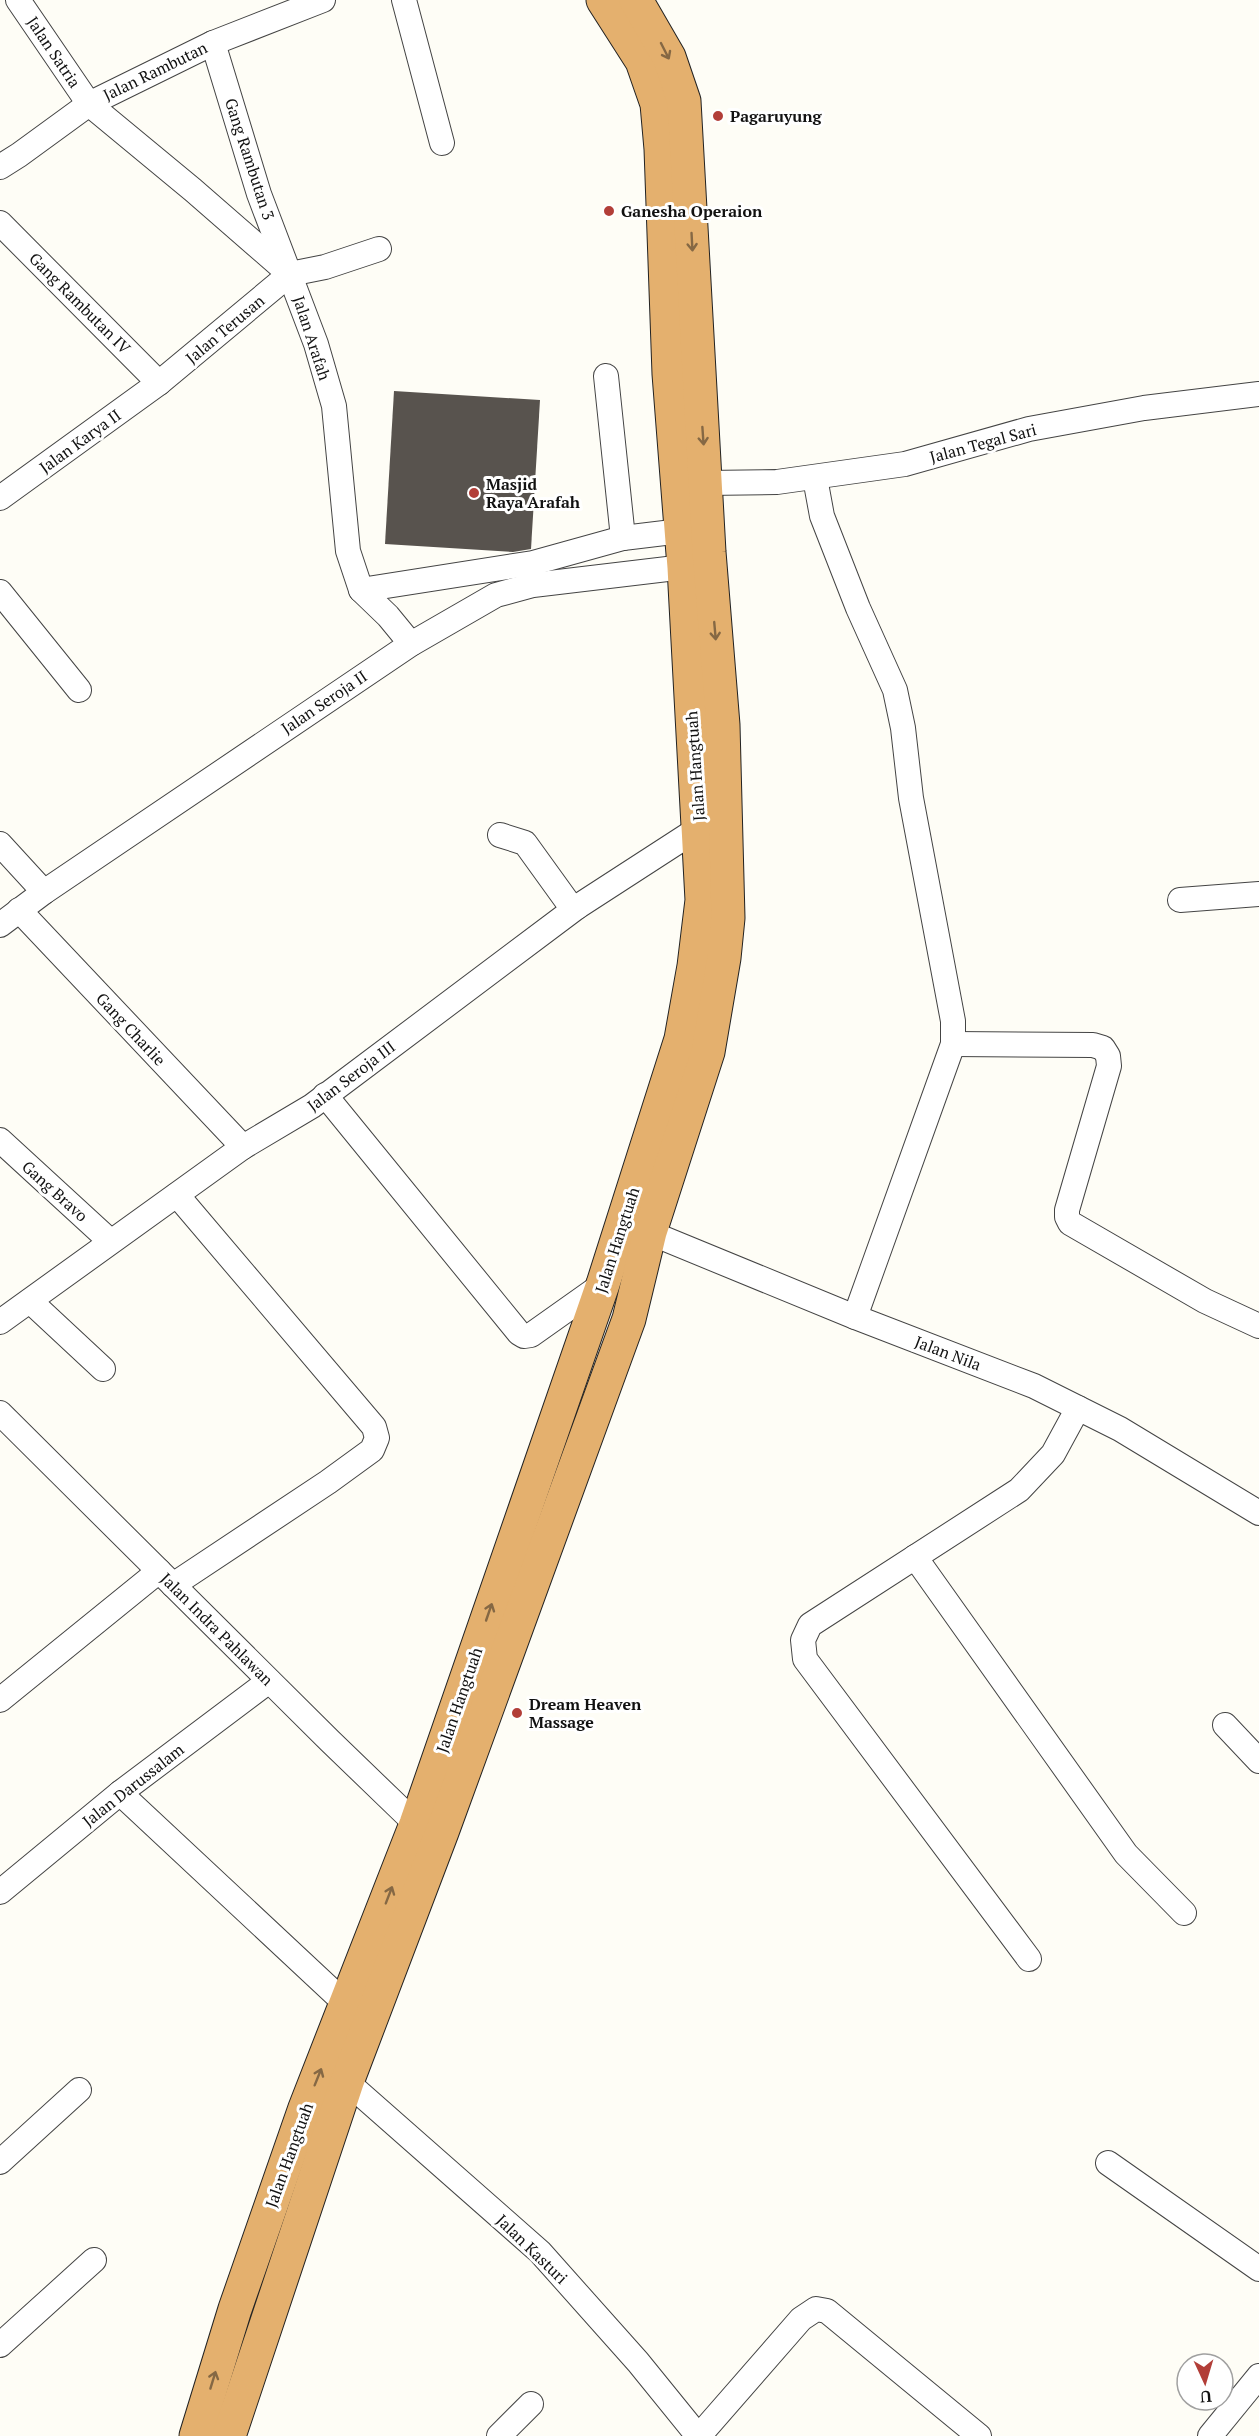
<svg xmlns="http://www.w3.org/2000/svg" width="1259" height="2436" font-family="'PT Serif',serif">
  <rect width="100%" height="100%" fill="#fefdf6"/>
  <polygon fill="#58534e" points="394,391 540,400 531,549 513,552 385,544"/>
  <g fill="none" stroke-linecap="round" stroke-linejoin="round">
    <g stroke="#444" stroke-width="26">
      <g id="minor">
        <polyline points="18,0 89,104 193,190 286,271"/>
        <polyline points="404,0 442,143"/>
        <polyline points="213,43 259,194 316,344 334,406 348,551 361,590 388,616 411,644"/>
        <polyline points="0,167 19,155 89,104 213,43 323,0"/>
        <polyline points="0,223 159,383"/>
        <polyline points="606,376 623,538"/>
        <polyline points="815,478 822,516 858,608 895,690 903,728 911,798 953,1021 953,1044 855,1317"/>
        <polyline points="706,483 777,482 905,464 1029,429 1144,408 1259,394"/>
        <polyline points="0,498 159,383 290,274 325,267 379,249"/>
        <polyline points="361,590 533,563 623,538 681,531"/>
        <polyline points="0,592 79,690"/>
        <polyline points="500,835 525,843 569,904 577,907"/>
        <polyline points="0,844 44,892"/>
        <polyline points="1180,900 1259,894"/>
        <polyline points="19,910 243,1147"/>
        <polyline points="0,925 44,892 411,644 496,595 533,585 684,567"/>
        <polyline points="953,1044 1093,1045 1103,1048 1108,1056 1109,1066 1067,1210 1067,1217 1070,1223 1205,1301 1259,1326"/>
        <polyline points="325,1095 519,1333 524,1336 531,1335 603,1284"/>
        <polyline points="0,1140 110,1241"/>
        <polyline points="636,1227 855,1317 1034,1386 1120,1429 1259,1513"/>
        <polyline points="30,1301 103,1369"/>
        <polyline points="0,1322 243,1147 312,1106 577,907 699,828"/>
        <polyline points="0,1413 330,1741 416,1824 428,1828"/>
        <polyline points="915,1557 1126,1854 1184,1913"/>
        <polyline points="173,1585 328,1482 372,1450 377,1438 374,1427 177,1195"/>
        <polyline points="0,1700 159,1571"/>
        <polyline points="1225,1725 1259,1761"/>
        <polyline points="120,1793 347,2005"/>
        <polyline points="0,1892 120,1793 269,1681"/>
        <polyline points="1029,1959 805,1659 803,1640 810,1625 1019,1490 1053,1454 1078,1408"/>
        <polyline points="347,2082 540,2252 638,2362 698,2436"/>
        <polyline points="0,2162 79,2090"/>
        <polyline points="1108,2163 1259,2269"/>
        <polyline points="0,2345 94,2260"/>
        <polyline points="499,2436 531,2404"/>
        <polyline points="699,2436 801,2319 816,2309 827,2311 979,2436"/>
        <polyline points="1210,2436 1259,2376"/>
      </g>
    </g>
    <g stroke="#222" stroke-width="35">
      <g id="highway">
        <polyline points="196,2436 235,2309 305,2108 416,1824 603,1284 681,1039 694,966 702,900 684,567 669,374 661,149 657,104 642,61 603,0"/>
        <polyline points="229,2436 347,2082 442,1832 629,1319 650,1232 708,1052 724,958 728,918 723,725 709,552 684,101 669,57 636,0"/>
      </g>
    </g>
    <use href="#minor" stroke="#fff" stroke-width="24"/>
    <use href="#highway" stroke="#e4b06e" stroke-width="33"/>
  </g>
  <defs><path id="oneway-shaft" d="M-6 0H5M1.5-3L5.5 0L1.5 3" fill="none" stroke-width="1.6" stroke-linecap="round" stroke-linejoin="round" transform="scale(1.5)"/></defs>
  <g stroke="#856844">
    <use href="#oneway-shaft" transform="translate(665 51) rotate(63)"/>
    <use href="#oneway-shaft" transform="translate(692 242) rotate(87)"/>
    <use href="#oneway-shaft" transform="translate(703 436) rotate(86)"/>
    <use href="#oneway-shaft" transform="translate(715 631) rotate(85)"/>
    <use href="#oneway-shaft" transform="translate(489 1612) rotate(-71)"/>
    <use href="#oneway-shaft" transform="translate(389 1895) rotate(-69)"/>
    <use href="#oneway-shaft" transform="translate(318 2077) rotate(-68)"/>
    <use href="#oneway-shaft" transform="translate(213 2380) rotate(-73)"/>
  </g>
  <g fill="#b23e38" stroke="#fff" stroke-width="2">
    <circle cx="718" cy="116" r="6"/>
    <circle cx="609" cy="211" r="6"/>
    <circle cx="474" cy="493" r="6"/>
    <circle cx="517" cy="1713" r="6"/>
  </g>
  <g text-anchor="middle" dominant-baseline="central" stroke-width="6" stroke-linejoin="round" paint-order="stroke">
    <g font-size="16" fill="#111" stroke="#fff">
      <text transform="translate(54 52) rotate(56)">Jalan Satria</text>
      <text transform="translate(155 71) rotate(-26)">Jalan Rambutan</text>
      <text transform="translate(250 159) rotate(72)">Gang Rambutan 3</text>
      <text transform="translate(80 303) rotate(45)">Gang Rambutan IV</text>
      <text transform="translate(225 329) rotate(-40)">Jalan Terusan</text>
      <text transform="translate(312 338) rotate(72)">Jalan Arafah</text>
      <text transform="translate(80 441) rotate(-36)">Jalan Karya II</text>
      <text transform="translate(983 443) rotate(-15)">Jalan Tegal Sari</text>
      <text transform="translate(324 702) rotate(-34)">Jalan Seroja II</text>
      <text transform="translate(695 766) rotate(-94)">Jalan Hangtuah</text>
      <text transform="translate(131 1029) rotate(47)">Gang Charlie</text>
      <text transform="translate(351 1076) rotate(-37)">Jalan Seroja III</text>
      <text transform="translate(55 1191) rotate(42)">Gang Bravo</text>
      <text transform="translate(617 1240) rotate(-72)">Jalan Hangtuah</text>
      <text transform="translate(948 1353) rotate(21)">Jalan Nila</text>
      <text transform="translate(217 1629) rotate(45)">Jalan Indra Pahlawan</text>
      <text transform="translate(459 1700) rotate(-71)">Jalan Hangtuah</text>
      <text transform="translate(133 1785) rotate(-38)">Jalan Darussalam</text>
      <text transform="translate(289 2155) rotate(-70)">Jalan Hangtuah</text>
      <text transform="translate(532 2249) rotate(44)">Jalan Kasturi</text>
    </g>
    <g font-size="16" font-weight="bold" fill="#111" stroke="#fff" text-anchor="start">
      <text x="730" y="116">Pagaruyung</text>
      <text x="621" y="211">Ganesha Operaion</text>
      <text x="486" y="484">Masjid<tspan x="486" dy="18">Raya Arafah</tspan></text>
      <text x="529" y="1704">Dream Heaven<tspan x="529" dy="18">Massage</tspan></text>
    </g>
  </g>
  <g transform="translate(1205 2382) rotate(176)"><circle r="28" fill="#ffffff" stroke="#a0a0a0" stroke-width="1.5"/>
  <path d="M0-4.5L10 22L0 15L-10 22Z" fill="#b23e38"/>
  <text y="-9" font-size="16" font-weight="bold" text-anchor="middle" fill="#111111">U</text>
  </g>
</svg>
